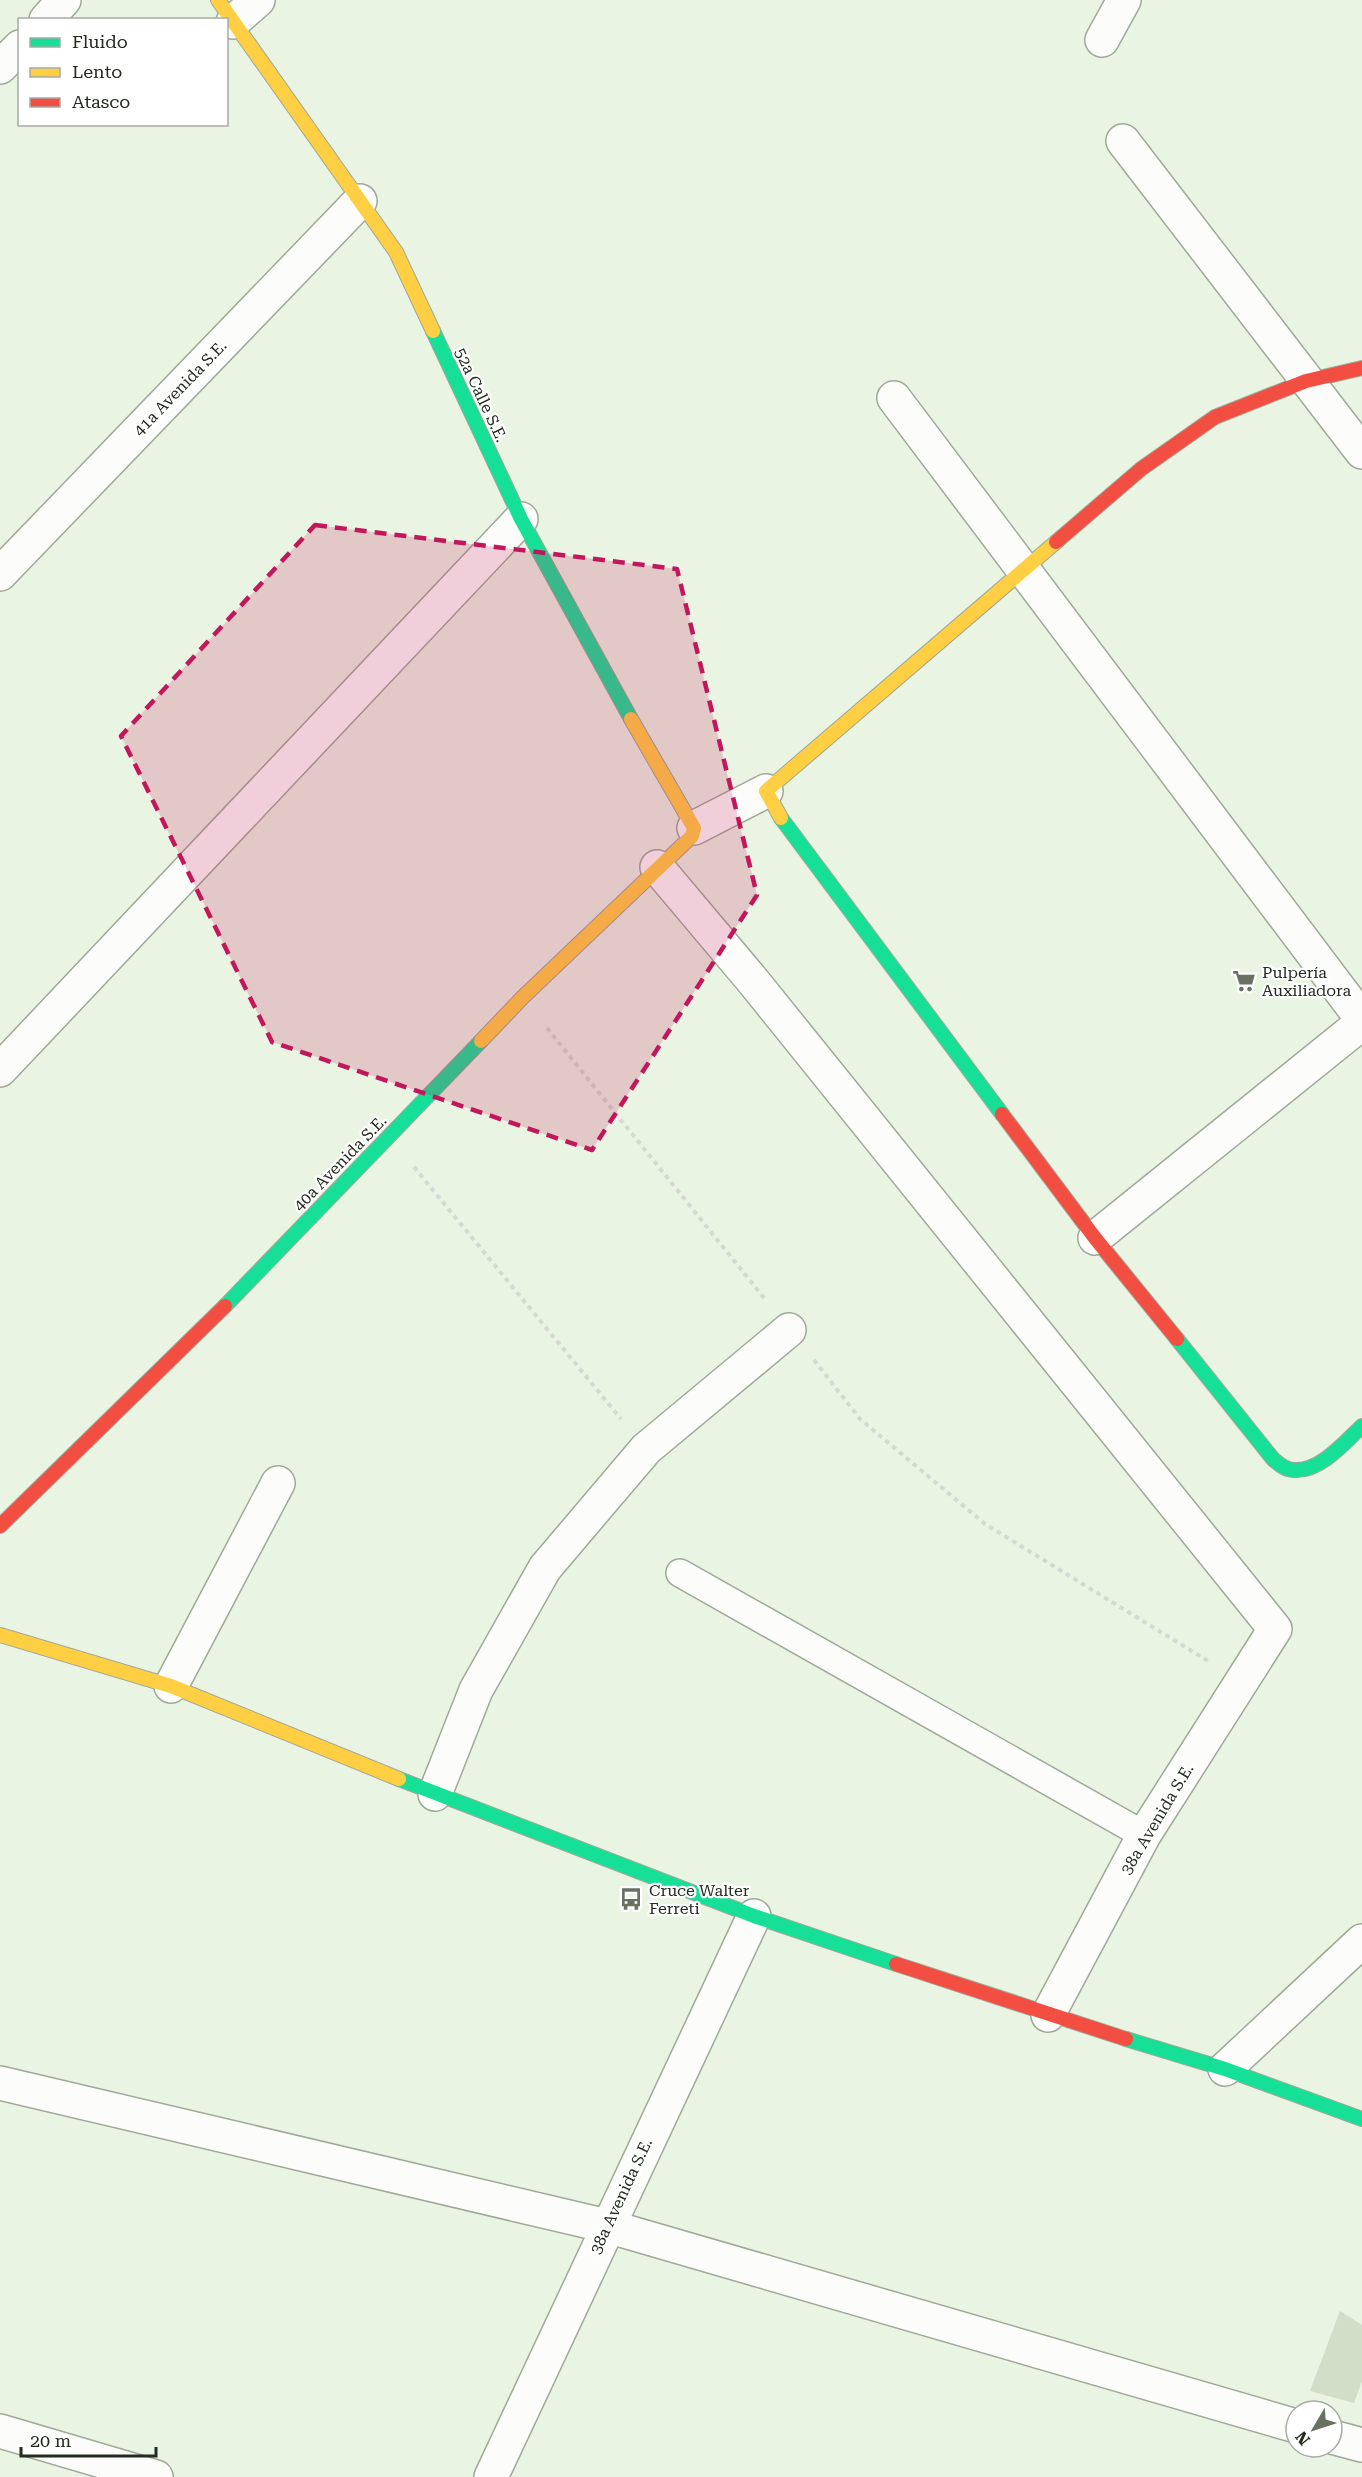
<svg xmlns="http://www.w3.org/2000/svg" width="1362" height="2477" font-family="'Roboto Serif',serif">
  <rect width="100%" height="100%" fill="#eaf4e2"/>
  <polygon fill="#d2dec7" points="1340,2311 1362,2325 1362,2381 1354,2403 1310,2391"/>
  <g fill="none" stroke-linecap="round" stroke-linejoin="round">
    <g stroke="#a0a89a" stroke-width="30">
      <polyline id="lane" points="680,1573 1144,1835"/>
    </g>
    <g stroke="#a0a89a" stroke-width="36">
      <g id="street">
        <polyline points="46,20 64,0"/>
        <polyline points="233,22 258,0"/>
        <polyline points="1102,40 1124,0"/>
        <polyline points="0,67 20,47"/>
        <polyline points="1123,141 1362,452"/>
        <polyline points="894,398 1362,1019"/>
        <polyline points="0,574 360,201"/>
        <polyline points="694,828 766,791"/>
        <polyline points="657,867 753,981 1275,1629 1144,1835 1048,2015"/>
        <polyline points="0,1070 521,519"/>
        <polyline points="1095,1238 1362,1023"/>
        <polyline points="171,1686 278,1483"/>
        <polyline points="435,1794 476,1690 545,1568 646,1449 789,1330"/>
        <polyline points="1225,2069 1362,1941"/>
        <polyline points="0,2083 607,2226 1296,2426"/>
        <polyline points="0,2431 156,2477"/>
        <polyline points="1332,2437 1362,2445"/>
        <polyline points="491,2477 754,1916"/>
      </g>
    </g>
    <g stroke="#a0a89a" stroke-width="16">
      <g id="fast">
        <polyline points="433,331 521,519 631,719"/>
        <polyline points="781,818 1002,1114"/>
        <polyline points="225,1306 481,1041"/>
        <path d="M1177,1339L1273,1459C1279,1464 1285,1470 1294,1470C1320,1472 1345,1442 1362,1426"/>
        <polyline points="399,1779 754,1916 896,1964"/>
        <polyline points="1126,2039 1225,2069 1362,2119"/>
      </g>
    </g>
    <g stroke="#a0a89a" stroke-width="16">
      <g id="slow">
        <polyline points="218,0 396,252 433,331"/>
        <polyline points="781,818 766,791 1056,542"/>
        <polyline points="481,1041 523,997 692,836 694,828 631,719"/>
        <polyline points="0,1635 171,1686 399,1779"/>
      </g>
    </g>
    <g stroke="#a0a89a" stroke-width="16">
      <g id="jam">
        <polyline points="1056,542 1141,469 1215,417 1306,381 1362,368"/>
        <polyline points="1002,1114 1095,1238 1177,1339"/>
        <polyline points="0,1526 225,1306"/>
        <polyline points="896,1964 1126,2039"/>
      </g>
    </g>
    <g stroke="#d5d8d3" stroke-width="4" stroke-dasharray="4.5 4.5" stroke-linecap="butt">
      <polyline points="547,1028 764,1298"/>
      <polyline points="414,1167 621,1419"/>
      <polyline points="814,1360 860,1419 985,1524 1208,1661"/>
    </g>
    <use href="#lane" stroke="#fcfdfb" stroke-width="27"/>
    <use href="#street" stroke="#fcfdfb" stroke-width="33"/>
    <use href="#fast" stroke="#16e098" stroke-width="14"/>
    <use href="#slow" stroke="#ffcf43" stroke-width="14"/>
    <use href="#jam" stroke="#f24e42" stroke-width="14"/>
  </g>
  <path fill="#c2185b" fill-opacity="0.2" stroke="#c2185b" stroke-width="4.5" stroke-dasharray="12 8" stroke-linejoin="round" d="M315,525L677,569L757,895L592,1150L272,1042L121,736Z"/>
  <defs>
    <g id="supermarket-bare" transform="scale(1.8)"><path d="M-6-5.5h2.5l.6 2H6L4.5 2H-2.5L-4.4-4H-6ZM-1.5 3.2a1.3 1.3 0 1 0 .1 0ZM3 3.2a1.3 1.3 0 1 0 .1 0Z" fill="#697163" stroke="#fff" stroke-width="2.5" paint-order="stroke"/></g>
    <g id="bus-bare" transform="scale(1.8)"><path d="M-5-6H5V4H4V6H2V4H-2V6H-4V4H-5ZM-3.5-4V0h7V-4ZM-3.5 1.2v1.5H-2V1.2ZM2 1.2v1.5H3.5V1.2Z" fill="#697163" stroke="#fff" stroke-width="2.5" paint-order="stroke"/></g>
  </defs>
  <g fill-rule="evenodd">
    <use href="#supermarket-bare" x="1244" y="981"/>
    <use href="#bus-bare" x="631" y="1899"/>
  </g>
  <g text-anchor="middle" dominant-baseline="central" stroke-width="4.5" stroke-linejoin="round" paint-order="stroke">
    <g font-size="16" fill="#242b1f" stroke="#fff">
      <text transform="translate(180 388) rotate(-46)">41a Avenida S.E.</text>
      <text transform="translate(481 395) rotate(65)">52a Calle S.E.</text>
      <text transform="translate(340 1163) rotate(-46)">40a Avenida S.E.</text>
      <text transform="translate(1157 1819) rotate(-59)">38a Avenida S.E.</text>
      <text transform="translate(621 2196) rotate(-65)">38a Avenida S.E.</text>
    </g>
    <g font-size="16" fill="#242b1f" stroke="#fff" text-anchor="start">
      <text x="1262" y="972">Pulpería<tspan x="1262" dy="18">Auxiliadora</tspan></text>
      <text x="649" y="1890">Cruce Walter<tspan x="649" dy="18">Ferreti</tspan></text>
    </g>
  </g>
  <rect x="18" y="18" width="210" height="108" fill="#ffffff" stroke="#a7aaa5" stroke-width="1.5"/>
  <rect x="30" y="38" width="30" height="9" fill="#16e098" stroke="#a7aaa5" stroke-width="1.5"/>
  <text x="72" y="48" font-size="18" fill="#242b1f">Fluido</text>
  <rect x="30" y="68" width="30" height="9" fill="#ffcf43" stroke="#a7aaa5" stroke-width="1.5"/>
  <text x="72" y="78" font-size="18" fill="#242b1f">Lento</text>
  <rect x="30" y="98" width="30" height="9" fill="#f24e42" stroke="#a7aaa5" stroke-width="1.5"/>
  <text x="72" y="108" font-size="18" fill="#242b1f">Atasco</text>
  <g transform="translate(1314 2429) rotate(231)"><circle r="28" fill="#ffffff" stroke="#a7aaa5" stroke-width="1.5"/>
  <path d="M0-4.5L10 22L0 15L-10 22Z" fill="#697163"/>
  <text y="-9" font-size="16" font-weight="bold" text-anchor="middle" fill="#242b1f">N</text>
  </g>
  <path d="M21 2447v9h135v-9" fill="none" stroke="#242b1f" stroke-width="3"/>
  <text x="30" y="2447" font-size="18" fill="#242b1f" stroke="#ffffff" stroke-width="4.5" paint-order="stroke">20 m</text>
</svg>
